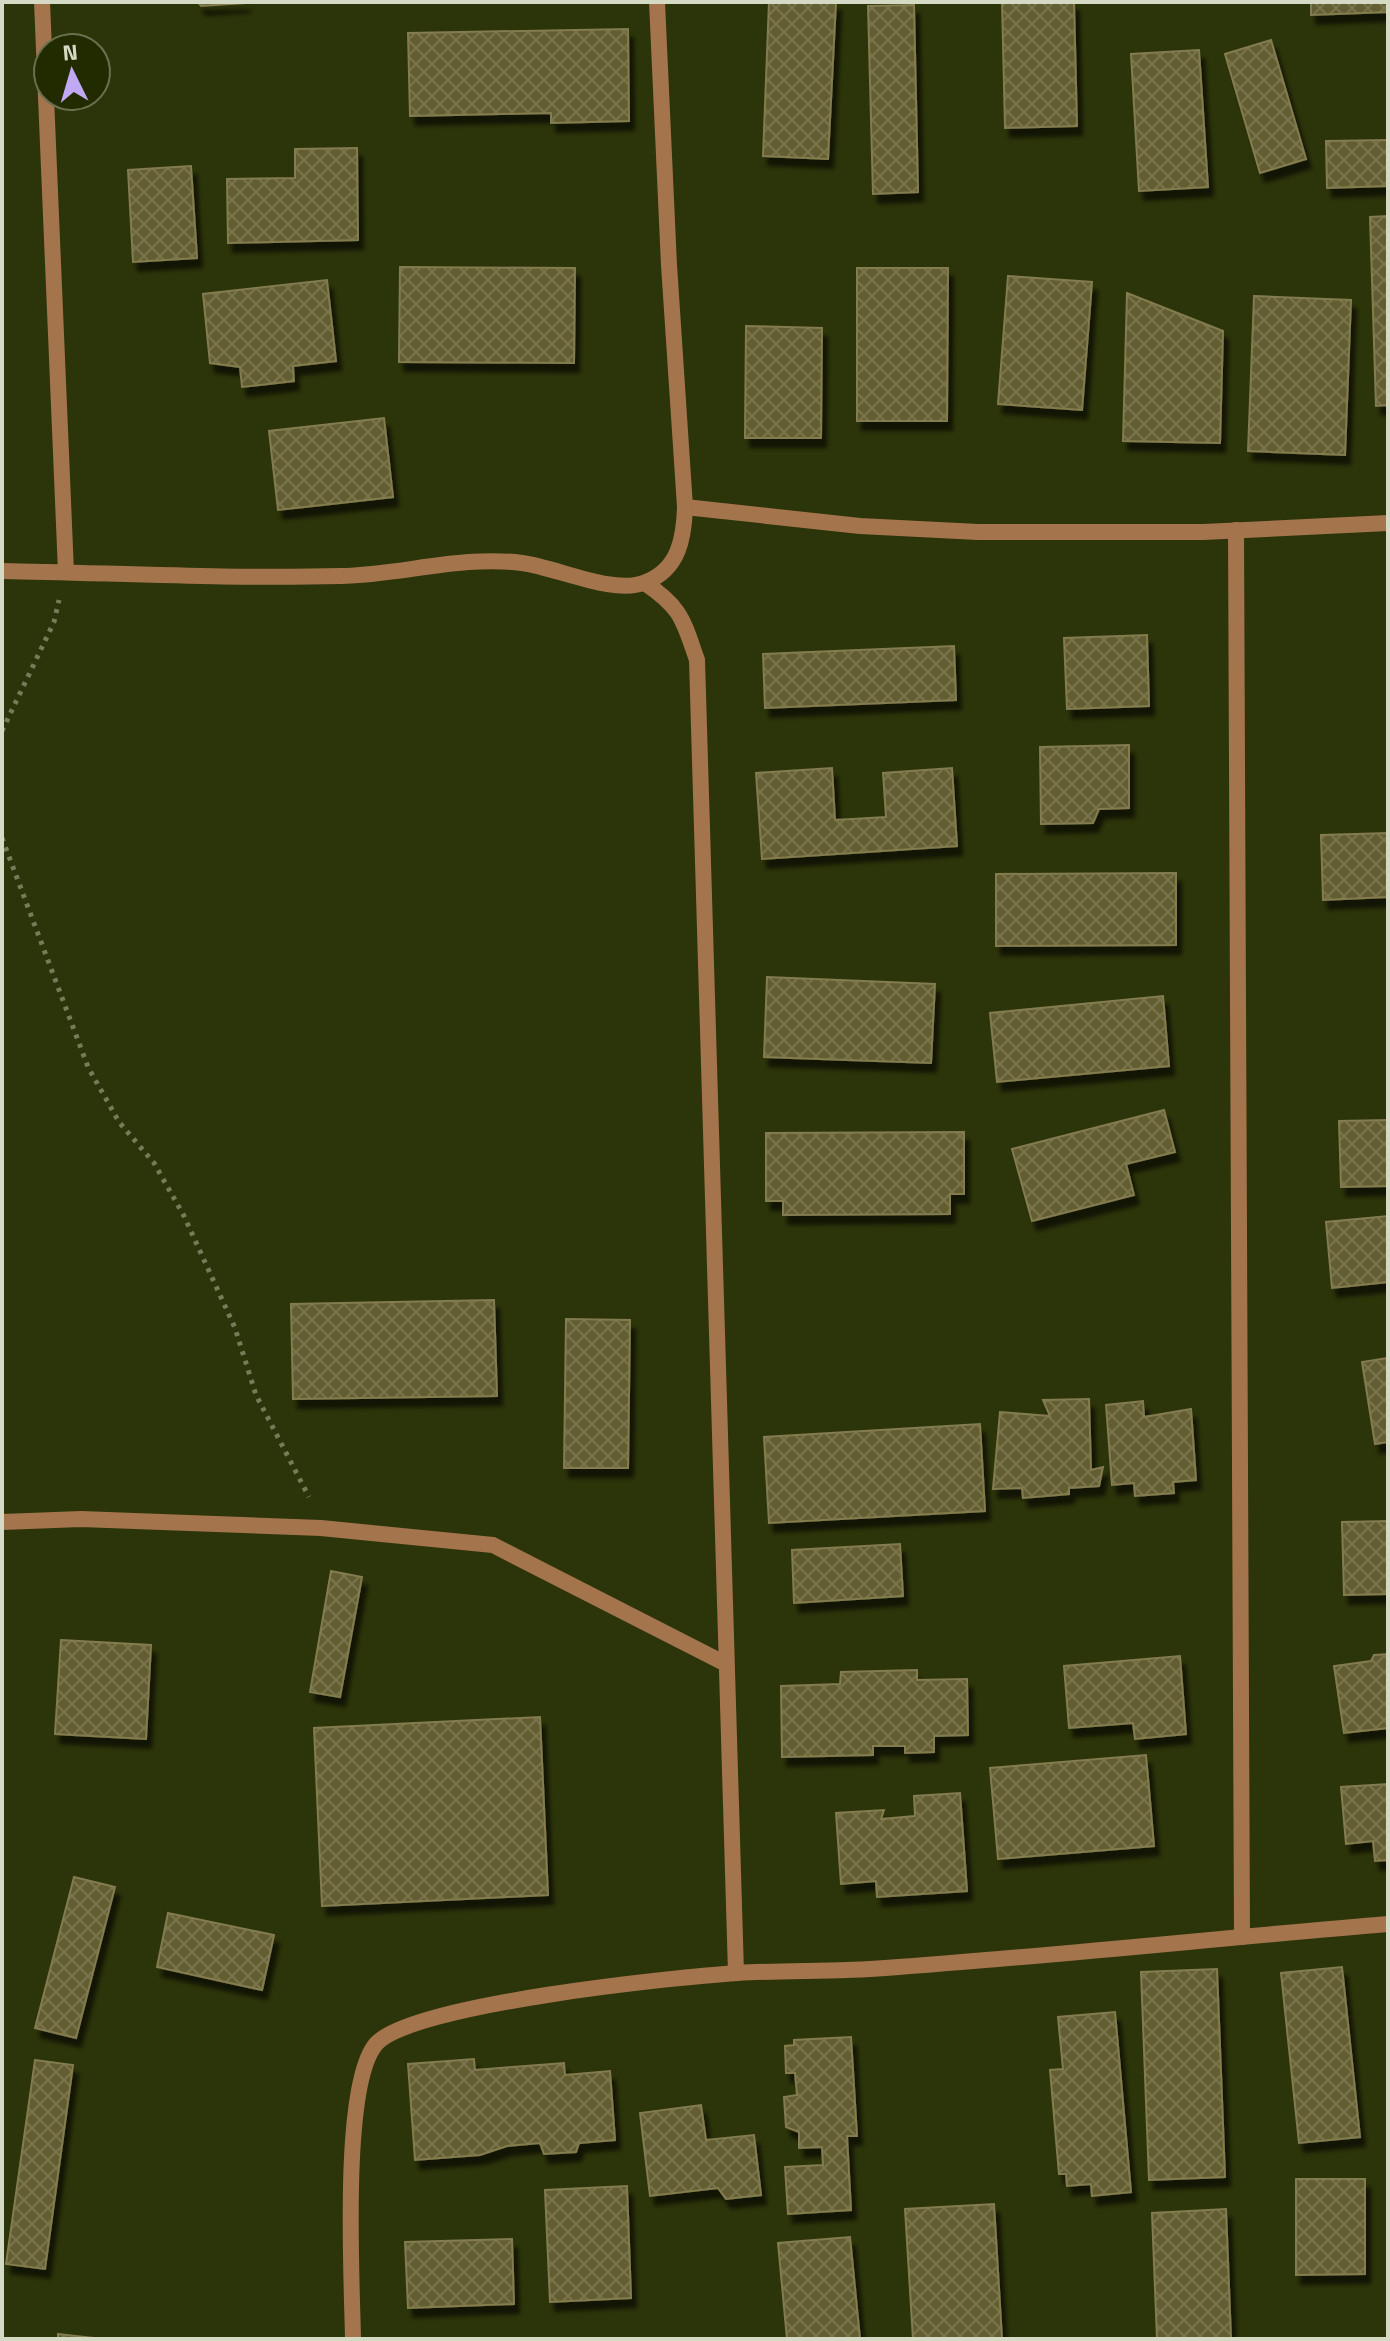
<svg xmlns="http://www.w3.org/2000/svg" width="1390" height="2341" font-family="'Titillium Web',sans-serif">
  <defs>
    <pattern id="building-cross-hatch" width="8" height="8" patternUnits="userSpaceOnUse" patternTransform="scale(2)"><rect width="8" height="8" fill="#645d31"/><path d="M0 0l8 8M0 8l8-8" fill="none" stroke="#79744d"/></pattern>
    <filter id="shadow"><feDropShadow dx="5" dy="9" stdDeviation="2" flood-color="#0009"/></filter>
  </defs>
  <rect width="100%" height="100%" fill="#2c3409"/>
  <g fill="url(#building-cross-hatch)" stroke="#837c4f" stroke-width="2" filter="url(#shadow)">
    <polygon points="198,2 245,2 245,3 201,6"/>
    <polygon points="769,2 836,2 828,159 763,156"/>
    <polygon points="1002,2 1074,2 1077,126 1005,128"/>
    <polygon points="1311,2 1388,2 1388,12 1311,15"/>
    <polygon points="914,5 918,192 873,194 868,6"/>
    <polygon points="628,29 629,121 551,123 551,113 410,116 408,33"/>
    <polygon points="1271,40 1306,159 1260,173 1225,54"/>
    <polygon points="1199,50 1208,187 1139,191 1131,54"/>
    <polygon points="1388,140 1388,186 1327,188 1326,141"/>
    <polygon points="357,148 358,240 228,243 227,179 295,178 295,149"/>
    <polygon points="191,166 197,258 133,262 128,170"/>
    <polygon points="1388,216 1388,405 1376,406 1370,217"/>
    <polygon points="400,267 575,268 574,363 399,362"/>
    <polygon points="857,268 948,268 947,421 857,421"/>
    <polygon points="1008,276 1092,282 1082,410 998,404"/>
    <polygon points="327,280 336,361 293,366 294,381 242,387 240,367 210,363 203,294"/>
    <polygon points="1127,293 1223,331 1220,443 1123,441"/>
    <polygon points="1254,296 1351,300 1345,455 1248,451"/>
    <polygon points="746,326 822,328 821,438 745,438"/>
    <polygon points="384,418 393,497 278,510 269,431"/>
    <polygon points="1147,635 1149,706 1067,709 1064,638"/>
    <polygon points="954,646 956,700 765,708 763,654"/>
    <polygon points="1129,745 1129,808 1099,809 1093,823 1041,824 1040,747"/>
    <polygon points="832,768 835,820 886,817 883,773 952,768 957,846 762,859 756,773"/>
    <polygon points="1388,833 1388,897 1323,900 1321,835"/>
    <polygon points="1176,873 1176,945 996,946 996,874"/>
    <polygon points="767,977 935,984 931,1063 764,1057"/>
    <polygon points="1163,996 1169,1066 997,1082 990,1013"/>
    <polygon points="1164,1110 1175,1152 1126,1164 1134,1195 1032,1221 1012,1149"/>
    <polygon points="1388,1120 1388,1186 1341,1187 1339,1121"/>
    <polygon points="964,1132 964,1194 950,1194 950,1214 783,1215 783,1201 766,1201 766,1133"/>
    <polygon points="1388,1216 1388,1282 1332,1288 1326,1222"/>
    <polygon points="494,1300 497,1396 293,1399 291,1304"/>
    <polygon points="566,1319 630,1320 628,1468 564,1468"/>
    <polygon points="1388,1358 1388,1442 1375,1444 1362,1362"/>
    <polygon points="1089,1399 1091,1470 1103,1467 1099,1486 1069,1488 1069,1494 1023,1498 1022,1488 993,1489 1000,1412 1050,1416 1043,1400"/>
    <polygon points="1143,1401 1144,1417 1191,1409 1196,1480 1173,1482 1174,1493 1135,1496 1134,1483 1112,1485 1106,1405"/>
    <polygon points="980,1424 985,1511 769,1523 764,1437"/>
    <polygon points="1388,1521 1388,1594 1344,1595 1342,1522"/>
    <polygon points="900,1544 903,1596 794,1603 792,1550"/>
    <polygon points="331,1571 362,1577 340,1697 310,1692"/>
    <polygon points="61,1640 151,1645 146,1739 55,1734"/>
    <polygon points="1388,1654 1388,1728 1344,1733 1334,1666 1371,1661 1374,1655"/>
    <polygon points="1180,1656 1186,1734 1135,1739 1133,1723 1069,1728 1064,1666"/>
    <polygon points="917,1670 917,1680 967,1679 968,1735 934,1736 934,1752 905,1753 905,1746 873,1746 873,1755 782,1757 781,1686 840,1684 841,1672"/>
    <polygon points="540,1717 548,1895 322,1906 314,1728"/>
    <polygon points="1146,1755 1154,1846 998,1859 990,1768"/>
    <polygon points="1388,1784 1388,1860 1375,1861 1373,1841 1346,1844 1341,1787"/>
    <polygon points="960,1793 967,1891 877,1897 876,1881 841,1884 836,1813 884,1810 881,1819 915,1816 914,1796"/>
    <polygon points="74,1877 115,1887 76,2038 35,2028"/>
    <polygon points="168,1913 274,1935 262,1990 157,1967"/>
    <polygon points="1342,1967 1360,2137 1299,2143 1281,1973"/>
    <polygon points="1217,1969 1225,2177 1149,2180 1141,1972"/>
    <polygon points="1115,2012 1131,2192 1092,2196 1091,2184 1067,2186 1066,2174 1059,2174 1050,2070 1063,2069 1058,2017"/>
    <polygon points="851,2037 857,2136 847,2136 851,2210 788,2214 785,2167 823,2165 822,2147 799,2148 799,2132 786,2127 784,2097 797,2095 795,2073 786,2073 785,2046 794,2045 794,2040"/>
    <polygon points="474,2059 475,2070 564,2063 565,2075 610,2071 615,2140 579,2143 576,2152 544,2154 540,2143 507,2146 480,2155 415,2160 408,2064"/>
    <polygon points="35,2060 73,2065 45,2269 6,2264"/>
    <polygon points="701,2105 706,2140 754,2135 761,2195 726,2199 718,2188 650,2196 640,2113"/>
    <polygon points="1296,2179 1365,2179 1365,2274 1296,2275"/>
    <polygon points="627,2186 631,2298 550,2302 545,2190"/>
    <polygon points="994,2204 1002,2339 913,2339 905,2209"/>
    <polygon points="1226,2209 1231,2339 1157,2339 1152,2213"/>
    <polygon points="850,2237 860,2339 787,2339 778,2243"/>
    <polygon points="512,2239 514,2304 408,2308 405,2242"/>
    <polygon points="58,2334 103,2339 58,2339"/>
  </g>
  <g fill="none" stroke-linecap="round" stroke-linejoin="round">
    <g stroke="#757c5a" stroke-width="5" stroke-dasharray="4 6" stroke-linecap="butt">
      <polyline points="2,731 54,622 59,600"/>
      <polyline points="2,838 88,1067 119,1122 154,1163 184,1216 235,1328 256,1395 309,1497"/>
    </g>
    <g stroke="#a4744d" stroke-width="16">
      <polyline points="42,2 66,572"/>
      <polyline points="685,507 860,526 978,532 1203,532 1388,523"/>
      <polyline points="1236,530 1242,1937"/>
      <path d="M2,571C115,573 228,579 341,576C401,575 462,555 522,563C556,567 614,596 646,582C679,569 684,538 685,507L669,265L657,2"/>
      <path d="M645,583C682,608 683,620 697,660L736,1973"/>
      <polyline points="2,1522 81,1519 321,1528 493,1545 726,1664"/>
      <path d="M353,2339C352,2279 341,2085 376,2044C411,2004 676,1977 738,1973C787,1970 836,1972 885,1968C1053,1956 1220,1938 1388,1924"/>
    </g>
  </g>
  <rect width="1390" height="2341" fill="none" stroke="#d4dac3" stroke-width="8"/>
  <g transform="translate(72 72) rotate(355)"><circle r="38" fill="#222a00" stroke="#69704e" stroke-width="2"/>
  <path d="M0-6L14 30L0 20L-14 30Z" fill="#c1a8f3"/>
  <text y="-12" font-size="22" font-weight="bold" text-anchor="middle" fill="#d4dac3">N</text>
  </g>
</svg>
